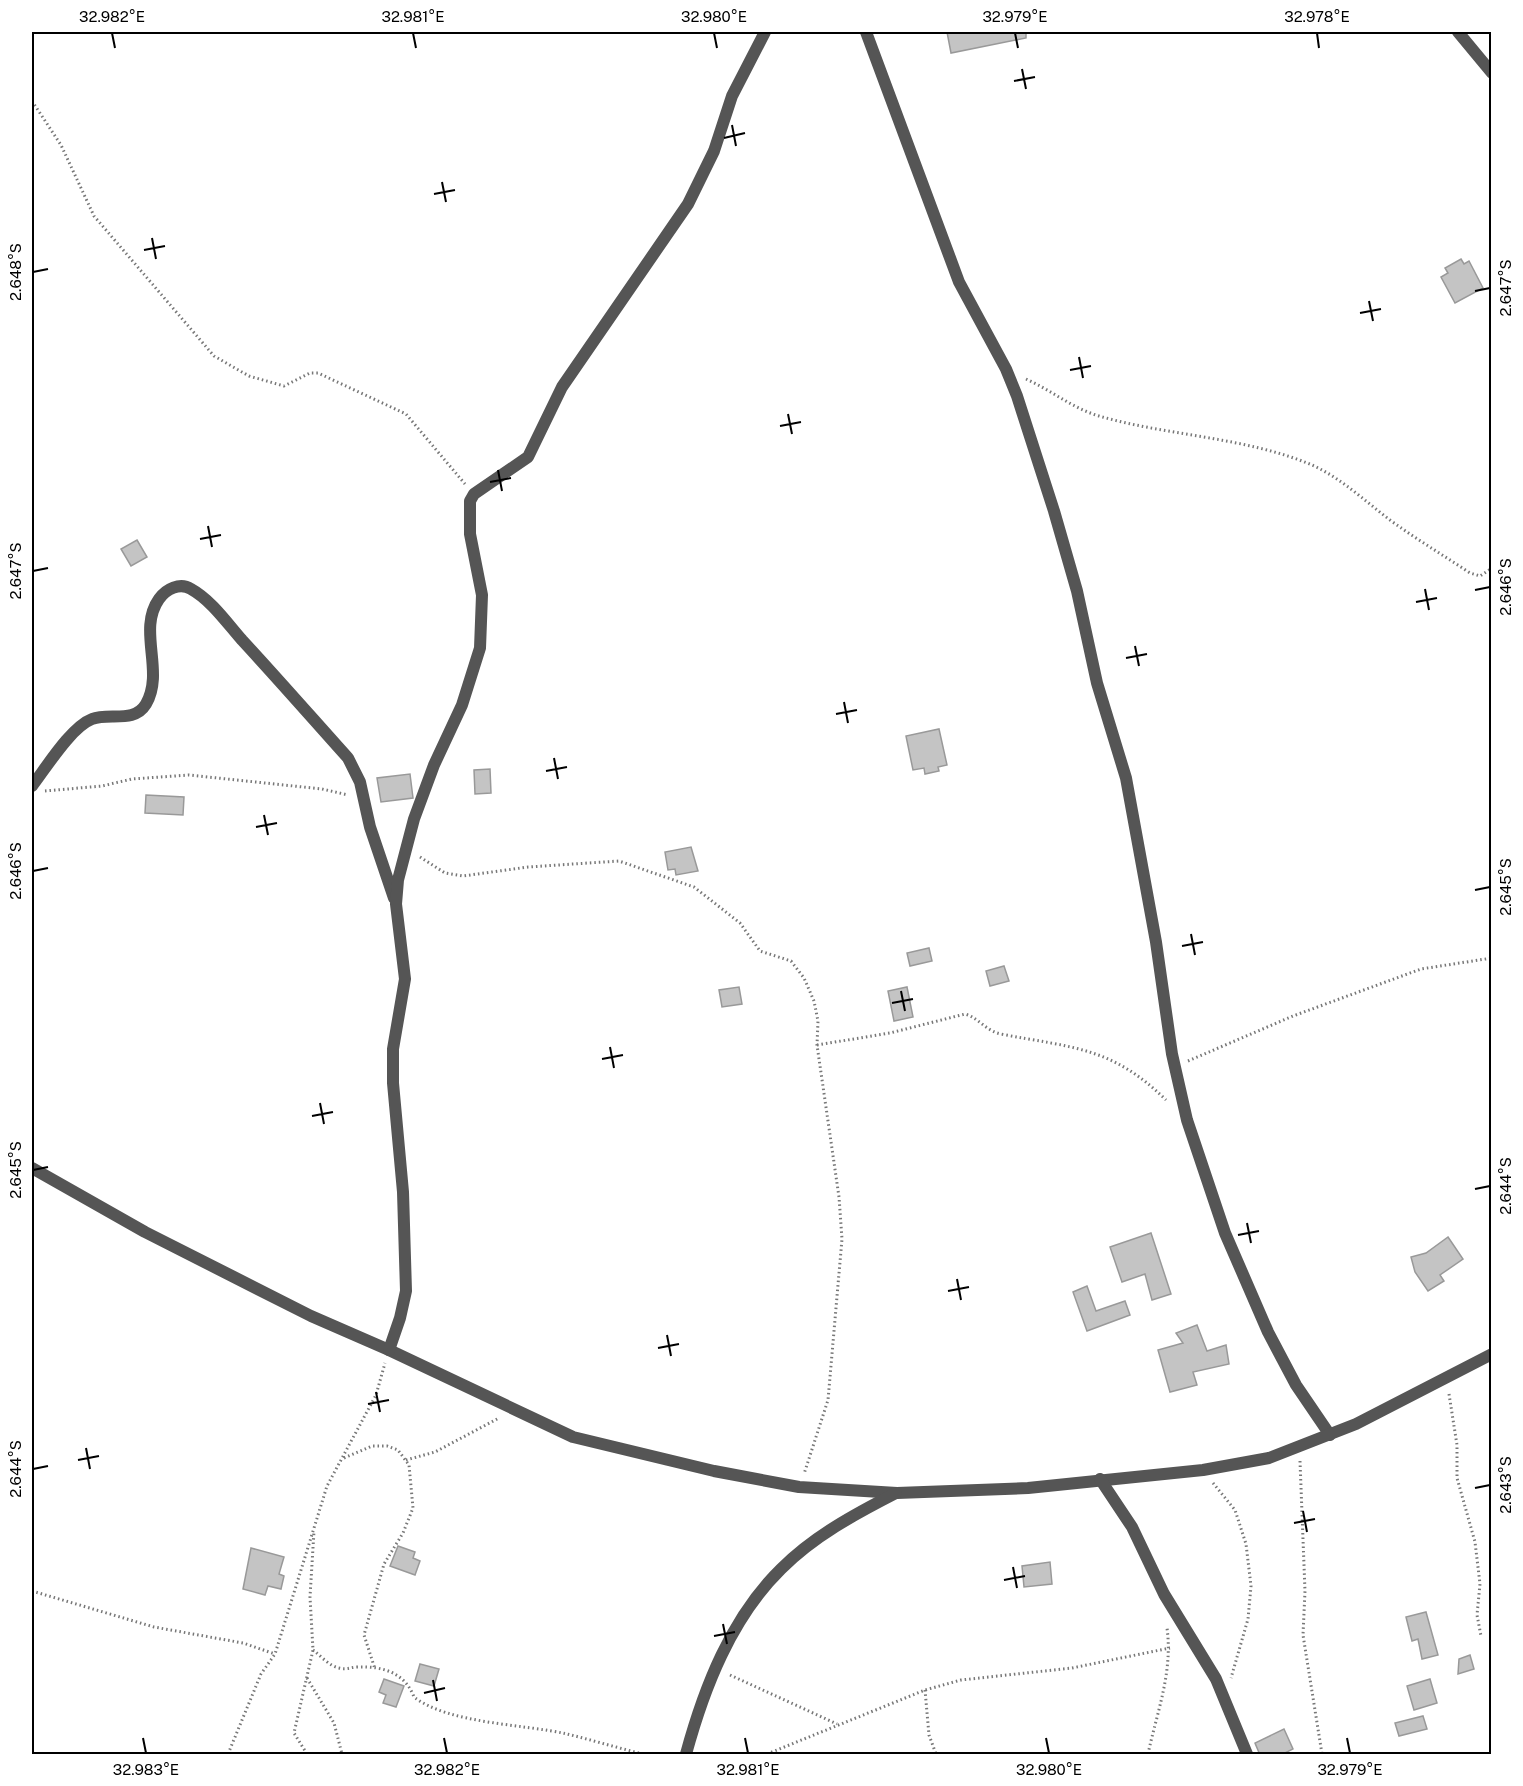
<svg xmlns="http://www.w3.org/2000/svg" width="1523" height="1786" font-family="'Public Sans',sans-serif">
  <rect width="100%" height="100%" fill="#fff"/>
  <g fill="#c4c4c4" stroke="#999" stroke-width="1.5">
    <polygon points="947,32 1026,32 1026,38 951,53"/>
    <polygon points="1461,259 1464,264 1469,261 1483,288 1455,303 1441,277 1448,273 1445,268"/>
    <polygon points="137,540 147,557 131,566 121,549"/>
    <polygon points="939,729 947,765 938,767 939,771 925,774 924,768 913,770 906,736"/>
    <polygon points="490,769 491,793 475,794 474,770"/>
    <polygon points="410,774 413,798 381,802 377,778"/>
    <polygon points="146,795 184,797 183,815 145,813"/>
    <polygon points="691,847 698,871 676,875 675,869 668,870 665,852"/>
    <polygon points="929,948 932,961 910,966 907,953"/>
    <polygon points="1004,966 1009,981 990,986 986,971"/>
    <polygon points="739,987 742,1004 722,1007 719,990"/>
    <polygon points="907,987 913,1017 894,1021 888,991"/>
    <polygon points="1151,1233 1171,1294 1152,1300 1145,1274 1122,1282 1110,1247"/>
    <polygon points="1448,1237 1463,1259 1440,1275 1444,1281 1428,1291 1415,1272 1411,1257 1426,1253"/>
    <polygon points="1087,1286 1096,1311 1125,1301 1130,1315 1087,1331 1073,1292"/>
    <polygon points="1197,1325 1207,1351 1226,1345 1229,1364 1193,1372 1197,1385 1170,1392 1158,1350 1183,1343 1176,1333"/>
    <polygon points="398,1546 415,1552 413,1558 420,1561 415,1575 390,1566"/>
    <polygon points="251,1548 284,1557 279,1574 284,1576 281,1589 268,1586 265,1595 243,1589"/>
    <polygon points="1050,1562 1052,1584 1024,1587 1022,1566"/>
    <polygon points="1426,1612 1438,1655 1422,1659 1418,1639 1412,1641 1406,1617"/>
    <polygon points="1470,1655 1474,1669 1458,1674 1459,1659"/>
    <polygon points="420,1664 439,1669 434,1686 415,1681"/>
    <polygon points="384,1679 404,1686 396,1707 383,1703 386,1695 379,1692"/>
    <polygon points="1430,1679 1437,1703 1414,1710 1407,1686"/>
    <polygon points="1423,1716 1427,1729 1399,1736 1395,1723"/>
    <polygon points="1284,1729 1293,1749 1281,1755 1260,1755 1255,1743"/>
  </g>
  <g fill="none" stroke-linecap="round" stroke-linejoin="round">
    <g stroke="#777" stroke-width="3" stroke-dasharray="1.5 3" stroke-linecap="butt">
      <polyline points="32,101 61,145 94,216 214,356 249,376 284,386 310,373 318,373 406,414 465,484"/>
      <path d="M1026,379C1051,390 1072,408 1099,416C1168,436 1246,437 1312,465C1341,478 1365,501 1390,520C1416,539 1443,555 1470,573L1480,576L1492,568"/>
      <polyline points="45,791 102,786 132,779 189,775 322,789 348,795"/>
      <polyline points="420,857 445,873 463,876 528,867 619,861 694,887 740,923 760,951 791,961 804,978 814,1001 818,1021 817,1045 839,1197 842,1239 828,1400 804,1474"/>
      <path d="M817,1045L890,1033L965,1014C979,1018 986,1031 1001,1034C1072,1048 1111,1046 1166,1100"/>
      <polyline points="1188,1061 1293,1016 1421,969 1492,958"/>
      <polyline points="1449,1394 1457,1445 1457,1478 1475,1542 1480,1584 1477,1615 1481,1636"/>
      <polyline points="344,1458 372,1446 387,1446 398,1450 409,1465 413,1508 403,1533 384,1564 364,1635 375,1669"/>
      <polyline points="406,1460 435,1452 499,1418"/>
      <polyline points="1300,1461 1305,1591 1303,1635 1322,1754"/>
      <polyline points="1213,1483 1235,1510 1246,1544 1251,1586 1248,1619 1231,1678"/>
      <polyline points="32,1591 154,1627 243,1643 275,1654"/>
      <path d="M313,1650C321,1656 329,1666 339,1668C346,1670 351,1667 358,1667C383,1666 405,1673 414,1697C449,1724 524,1724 567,1734C592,1740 618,1748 643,1754"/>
      <polyline points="730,1675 837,1724"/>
      <polyline points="307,1678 334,1723 342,1754"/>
      <polyline points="925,1690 929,1735 936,1754"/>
      <polyline points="228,1754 261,1674 275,1654 327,1486 376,1395 385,1363"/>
      <polyline points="307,1754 294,1733 313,1650 310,1597 314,1531"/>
      <polyline points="767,1754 925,1690 961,1680 1072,1668 1170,1648"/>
      <path d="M1148,1754C1157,1712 1173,1672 1167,1628"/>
    </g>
    <g stroke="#555" stroke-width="12">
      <polyline points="866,32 959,282 1006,369 1017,396 1054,511 1077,591 1097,683 1126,778 1156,942 1172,1054 1187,1120 1225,1233 1268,1332 1296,1385 1330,1435"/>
      <polyline points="1458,32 1492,73"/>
      <path d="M32,786C46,768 71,727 92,719C109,712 134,724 146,704C165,671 137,630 159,599C166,589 180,582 191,589C211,600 227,623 242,640C278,679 313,719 348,758L360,782L370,827L394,898"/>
      <polyline points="32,1168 145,1232 311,1316 389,1350 573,1437 714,1471 799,1487 897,1493 1028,1488 1203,1470 1269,1458 1356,1424 1492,1354"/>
      <polyline points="389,1350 400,1318 406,1291 403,1192 393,1083 393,1049 405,979 396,904 398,880 414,819 434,765 462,705 480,648 482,595 470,534 470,501 474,494 528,457 562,387 688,204 714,151 732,96 765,32"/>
      <polyline points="1100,1479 1132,1527 1164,1594 1216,1679 1247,1754"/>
      <path d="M686,1754C704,1688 731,1618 781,1569C814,1536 855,1514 896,1493"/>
    </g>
  </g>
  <path fill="none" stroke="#000" stroke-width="2" d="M112,33L115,48M413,33L416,48M714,33L717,48M1015,33L1018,48M1317,33L1319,48M1022,69L1026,89M1014,81L1035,77M732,125L736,146M724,138L745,133M442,182L446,202M434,194L455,190M152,238L156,259M144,250L165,246M33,272L48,269M1475,291L1490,288M1369,301L1373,321M1360,313L1381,309M1079,357L1083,378M1070,370L1091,366M788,414L792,434M780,426L801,422M498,470L502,491M490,482L511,478M208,526L212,547M200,539L221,535M33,571L48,568M1425,589L1429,610M1475,590L1490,587M1416,602L1437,598M1135,646L1139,666M1126,658L1147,654M844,702L848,723M836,714L857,710M554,758L558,779M546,771L567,767M264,815L268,835M256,827L277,823M33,871L48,868M1475,890L1490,887M1191,934L1195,955M1182,946L1203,942M901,991L905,1011M892,1003L913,999M610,1047L614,1068M602,1059L623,1055M320,1103L324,1124M312,1116L333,1112M33,1170L48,1167M1475,1189L1490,1186M1247,1223L1251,1243M1238,1235L1259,1231M957,1279L961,1300M948,1291L969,1287M667,1335L671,1356M658,1348L679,1344M376,1392L380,1412M368,1404L389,1400M86,1448L90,1469M78,1460L99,1456M33,1469L48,1466M1475,1488L1490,1485M1303,1511L1307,1532M1294,1523L1315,1519M1013,1567L1017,1588M1004,1580L1025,1576M723,1624L727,1644M714,1636L735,1632M433,1680L437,1701M424,1693L445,1688M143,1738L146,1753M444,1738L447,1753M745,1738L748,1753M1046,1738L1049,1753M1347,1738L1350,1753"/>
  <rect width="1523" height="1786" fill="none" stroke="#ffffff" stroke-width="66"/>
  <rect x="33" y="33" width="1457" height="1720" fill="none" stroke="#000" stroke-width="2"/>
  <g font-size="15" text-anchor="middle" fill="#000">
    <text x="112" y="22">32.982°E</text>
    <text x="413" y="22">32.981°E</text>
    <text x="714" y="22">32.980°E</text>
    <text x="1015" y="22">32.979°E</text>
    <text x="1317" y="22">32.978°E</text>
    <text transform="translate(16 272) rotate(-90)" y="5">2.648°S</text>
    <text transform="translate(1506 288) rotate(-90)" y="5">2.647°S</text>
    <text transform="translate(16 571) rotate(-90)" y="5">2.647°S</text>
    <text transform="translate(1506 587) rotate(-90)" y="5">2.646°S</text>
    <text transform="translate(16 871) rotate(-90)" y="5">2.646°S</text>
    <text transform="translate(1506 887) rotate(-90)" y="5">2.645°S</text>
    <text transform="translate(16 1170) rotate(-90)" y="5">2.645°S</text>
    <text transform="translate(1506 1186) rotate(-90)" y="5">2.644°S</text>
    <text transform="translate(16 1469) rotate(-90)" y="5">2.644°S</text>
    <text transform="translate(1506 1485) rotate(-90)" y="5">2.643°S</text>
    <text x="146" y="1775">32.983°E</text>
    <text x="447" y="1775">32.982°E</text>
    <text x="748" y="1775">32.981°E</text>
    <text x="1049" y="1775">32.980°E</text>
    <text x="1350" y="1775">32.979°E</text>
  </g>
</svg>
